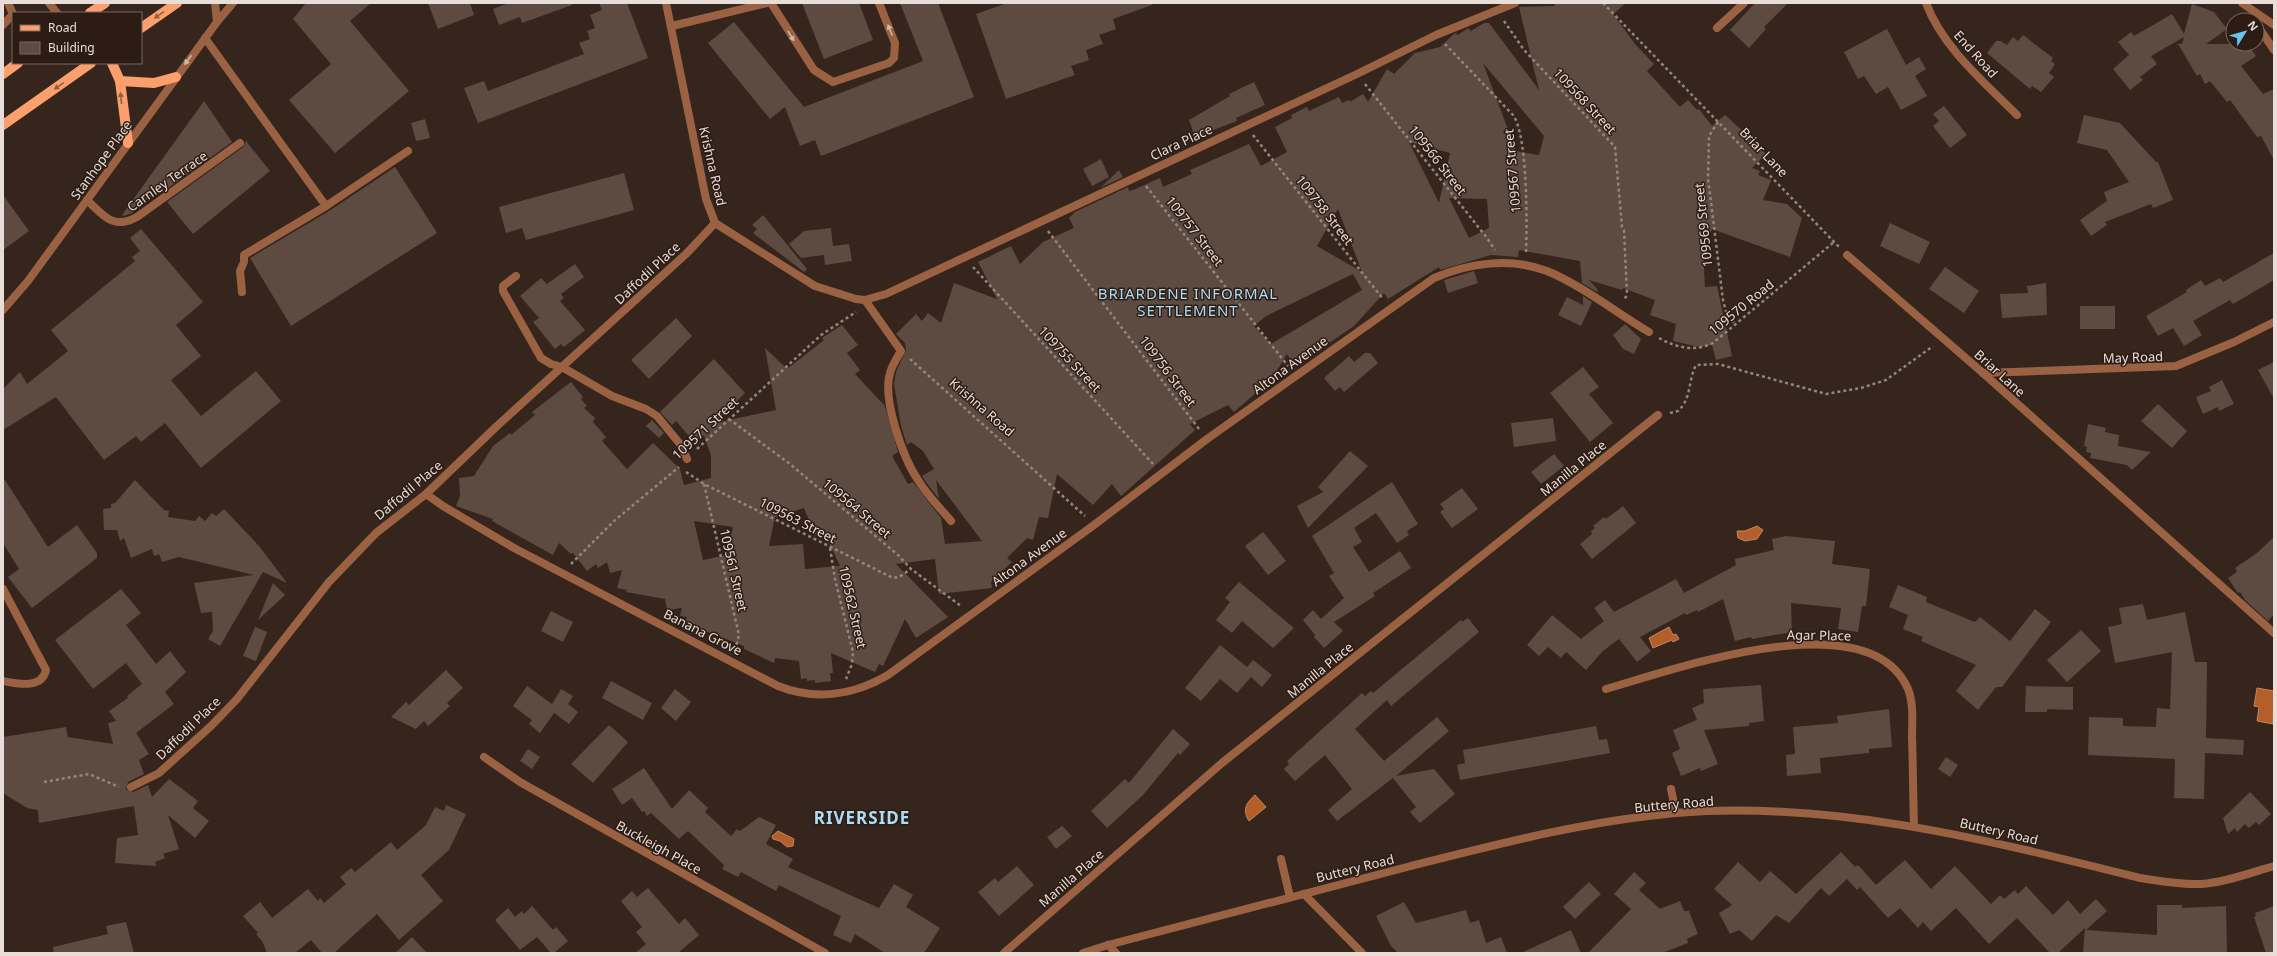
<svg xmlns="http://www.w3.org/2000/svg" width="2277" height="956" font-family="'Noto Sans',sans-serif">
  <rect width="100%" height="100%" fill="#36251c"/>
  <g fill="#b45e29" stroke="#c4845d">
    <polygon points="1757,526 1763,530 1757,539 1745,541 1738,538 1737,531 1745,531"/>
    <polygon points="1669,627 1673,635 1676,634 1679,639 1673,642 1672,640 1653,648 1649,638"/>
    <polygon points="2257,688 2274,691 2273,724 2257,721 2259,707 2254,706"/>
    <path d="M1255,795L1266,807L1249,821C1242,810 1246,803 1255,795Z"/>
    <polygon points="778,831 794,839 793,846 787,847 780,841 773,839 772,836"/>
  </g>
  <g fill="#5d4b41" fill-rule="evenodd">
    <polygon points="306,3 371,3 350,21 409,91 335,153 289,100 331,64 293,19"/>
    <polygon points="428,3 470,3 474,15 438,29"/>
    <polygon points="509,3 572,3 572,5 522,23 520,17 499,25 493,9"/>
    <polygon points="599,3 627,3 648,58 478,123 464,88 484,81 488,91 584,54 579,43 590,39 587,31 595,28 590,15 602,10"/>
    <polygon points="802,3 859,3 873,40 824,59"/>
    <polygon points="900,3 938,3 974,97 821,156 815,140 800,146 785,107 770,119 708,43 734,22 804,107 923,61"/>
    <polygon points="1007,3 1152,3 1152,5 1113,19 1116,29 1099,35 1103,44 1086,50 1089,60 1071,66 1075,75 1006,99 976,14"/>
    <path d="M1554,3H1626L1613,14L1635,44L1654,64L1647,71L1680,107L1688,100L1697,110L1699,109L1712,126L1725,115L1746,134L1766,154L1752,168L1760,171L1758,175L1771,180L1763,200L1787,204L1802,218L1790,257L1712,229L1703,249L1705,287L1717,286L1732,356L1716,360L1712,345L1699,347L1673,341L1676,324L1650,315L1655,300L1623,288L1622,290L1589,280L1598,290L1597,292L1582,283L1580,261L1519,250L1518,257L1491,255L1440,270L1439,267L1388,299L1384,293L1354,326L1295,366L1287,354L1268,385L1266,384L1234,412L1228,405L1190,424L1195,430L1121,496L1112,484L1093,505L1057,474L1048,518L1039,517L1033,540L1027,538L1007,558L1012,562L991,582L992,588L939,594L935,559L896,564L948,617L916,638L905,619L883,666L879,664L875,672L831,653L833,673H830L831,681L815,683V680L807,681V678L801,679L799,661L775,658L774,663L744,649V646L685,623L687,617L680,616L682,608L667,610L665,599L626,592L627,590L617,588L622,570L610,573L607,562L598,568L596,564L587,571L573,553L571,554L559,543L553,555L492,521L493,519L456,506L460,496L459,478L474,476L493,446L510,433L511,435L535,415L532,412L571,382L583,397L581,399L587,406L584,408L595,418L593,422L606,437L602,441L627,469L653,443L680,469L684,485L711,478V456L704,435L695,443L676,421L672,425L660,412L714,359L745,393L715,423L776,410L765,348L787,369L824,340L822,338L842,325L858,345L847,353L860,370L855,374L885,406L898,452L892,456L908,484L913,482L941,518L945,544L982,541L936,480L939,499L926,482L922,476L934,469L923,451L911,442L907,445L901,426L894,384L896,372L906,350L905,343L896,334L916,314L922,321L928,313L941,323L954,283L997,299L978,262L1011,246L1020,264L1043,242L1074,228L1069,218L1075,212L1128,187L1129,191L1133,190L1160,178L1163,187L1192,174L1190,170L1249,144L1261,166L1287,152L1275,127L1292,118L1291,115L1307,107L1309,111L1339,97L1342,103L1349,100L1350,102L1363,94L1368,102L1387,69L1394,74L1415,53L1440,47L1455,33L1458,35L1468,28L1471,31L1484,23H1489L1539,90L1519,7L1555,6ZM1483,63L1544,136L1539,155L1516,151ZM1409,142L1450,153L1439,203ZM1449,198L1487,199L1489,228L1469,238ZM1338,209L1362,272L1317,246ZM1353,274L1362,290L1271,344L1254,326L1266,316ZM804,508L816,536L824,532L840,566L805,569L803,544L769,546L775,517ZM694,521L733,527L726,555L703,560Z"/>
    <polygon points="1755,3 1788,3 1764,27 1766,29 1749,48 1730,30"/>
    <polygon points="2192,4 2214,12 2227,29 2206,44 2247,44 2256,56 2241,66 2263,94 2274,89 2274,160 2261,136 2257,137 2230,100 2227,102 2210,81 2205,84 2200,74 2197,76 2178,44 2182,44 2184,37 2151,56 2157,64 2140,77 2143,80 2130,90 2113,69 2129,55 2118,42 2131,32 2134,36 2172,14 2184,34"/>
    <polygon points="1887,29 1906,65 1919,57 1926,69 1915,76 1927,96 1901,110 1888,87 1876,94 1864,76 1858,79 1844,52"/>
    <polygon points="2023,35 2053,58 2051,61 2055,64 2049,73 2054,77 2041,92 2032,86 2030,89 1987,53 1996,41 2001,41 2007,45 2013,37 2018,41"/>
    <polygon points="1254,82 1265,105 1236,118 1237,121 1195,137 1189,120 1230,96 1229,94"/>
    <polygon points="204,101 232,142 160,194 158,191 132,213 124,216 122,215"/>
    <polygon points="1944,106 1967,135 1950,148 1933,126 1939,121 1933,114"/>
    <polygon points="2084,115 2120,123 2156,162 2158,162 2173,200 2153,208 2151,204 2105,222 2107,225 2091,236 2080,220 2107,201 2104,192 2129,182 2107,150 2077,143"/>
    <polygon points="425,119 430,138 416,141 411,123"/>
    <polygon points="246,141 270,171 193,234 167,202 243,147"/>
    <polygon points="1101,159 1109,177 1092,186 1083,169"/>
    <polygon points="395,167 437,233 291,326 250,258 329,211"/>
    <polygon points="1119,170 1123,177 1100,188"/>
    <polygon points="624,173 634,210 526,240 522,228 506,233 499,207"/>
    <polygon points="3,195 29,231 3,250"/>
    <polygon points="763,215 807,269 804,272 753,233 757,229 752,225"/>
    <polygon points="1890,223 1930,242 1919,264 1880,246"/>
    <polygon points="831,228 833,246 849,244 852,261 825,265 824,255 801,258 789,244 804,231"/>
    <polygon points="141,229 203,302 176,325 201,356 171,380 201,416 256,371 281,401 201,468 165,423 141,442 136,436 104,460 56,397 3,430 3,389 20,372 27,384 68,351 51,330 135,261 132,257 140,251 130,238"/>
    <polygon points="2274,253 2274,280 2233,304 2230,300 2193,321 2202,335 2184,346 2173,328 2158,336 2146,316 2187,292 2186,290 2201,280 2205,286 2220,278 2223,282"/>
    <polygon points="575,264 584,277 561,294 564,298 560,301 585,330 564,347 561,344 555,349 533,322 539,318 520,296 541,278 547,284"/>
    <polygon points="1945,267 1979,291 1964,313 1929,289"/>
    <polygon points="1474,271 1478,283 1448,293 1444,280"/>
    <polygon points="2046,283 2047,315 2002,318 2000,294 2028,293 2027,286"/>
    <polygon points="1583,296 1592,302 1581,326 1558,315 1567,297 1583,305"/>
    <rect x="2080" y="306" width="35" height="23"/>
    <polygon points="676,318 692,336 649,379 631,360"/>
    <polygon points="1625,324 1641,339 1634,354 1623,349 1613,335"/>
    <polygon points="1365,353 1370,353 1378,363 1344,392 1340,387 1335,391 1324,378 1349,356 1354,362"/>
    <polygon points="2274,362 2274,399 2258,370"/>
    <polygon points="1583,367 1599,387 1589,394 1613,423 1590,442 1550,393"/>
    <polygon points="2222,380 2234,404 2219,411 2218,407 2203,414 2196,397 2211,391 2209,387"/>
    <polygon points="2158,404 2187,431 2172,448 2141,421"/>
    <polygon points="1553,418 1556,441 1514,447 1511,423"/>
    <polygon points="652,420 664,433 659,438 646,426"/>
    <polygon points="2088,424 2106,428 2105,432 2119,435 2118,446 2151,452 2132,470 2127,465 2090,458 2091,453 2086,452 2087,447 2084,446"/>
    <polygon points="1350,451 1368,466 1308,528 1297,506 1323,492 1318,487"/>
    <polygon points="1554,454 1564,466 1541,484 1531,472"/>
    <polygon points="3,477 48,547 77,525 97,553 97,558 32,608 8,577 19,569 3,543"/>
    <polygon points="135,480 164,510 169,511 168,517 195,521 199,516 205,521 212,513 216,516 224,509 259,546 287,583 263,572 220,646 208,639 213,631 212,612 201,613 194,583 254,575 179,557 162,562 159,554 154,556 152,549 131,558 124,538 120,541 117,530 104,530 103,509 111,508 111,504 115,503"/>
    <polygon points="1392,482 1418,524 1407,531 1409,535 1397,543 1376,513 1354,528 1362,542 1353,547 1369,572 1400,551 1411,568 1373,593 1375,596 1334,622 1343,631 1324,648 1314,637 1315,635 1303,620 1313,610 1321,619 1344,598 1329,576 1334,573 1312,536"/>
    <polygon points="1462,488 1478,509 1452,528 1440,512 1444,509 1440,504"/>
    <polygon points="1623,506 1636,523 1592,559 1580,544 1592,534 1591,531 1595,528 1593,526 1604,517 1606,519"/>
    <polygon points="1263,532 1286,561 1268,575 1245,546"/>
    <polygon points="1786,536 1835,541 1832,564 1870,569 1866,606 1862,606 1858,632 1838,629 1841,608 1791,603 1792,632 1752,639 1751,637 1735,641 1723,599 1698,612 1697,610 1686,615 1685,613 1640,637 1651,651 1637,662 1619,639 1603,651 1586,670 1566,652 1561,658 1548,647 1539,656 1527,645 1552,615 1581,639 1604,621 1594,608 1605,600 1614,612 1676,579 1684,593 1736,565 1735,559 1774,550 1772,539"/>
    <polygon points="2274,537 2274,614 2268,621 2245,600 2240,592 2238,593 2228,578 2237,572 2235,568 2257,553"/>
    <polygon points="1239,582 1294,628 1273,648 1242,621 1232,633 1216,620 1230,602 1225,598"/>
    <polygon points="273,583 285,595 258,620"/>
    <polygon points="1898,585 1927,597 1926,602 1975,622 1980,617 2010,641 2035,609 2051,622 2002,687 1996,687 1978,710 1956,691 1976,665 1921,641 1923,637 1903,629 1908,615 1889,607"/>
    <polygon points="121,589 141,613 126,625 156,664 170,651 186,672 165,692 174,704 136,733 149,754 139,760 144,774 128,782 126,789 133,792 148,785 152,797 169,779 198,801 193,808 209,821 195,838 168,815 179,849 163,854 165,858 155,862 156,866 115,863 117,838 138,835 134,806 39,823 38,810 27,808 3,793 3,737 66,727 68,737 113,744 108,723 116,721 109,711 128,698 127,696 142,684 126,663 93,689 55,640"/>
    <polygon points="2143,604 2147,620 2185,612 2195,662 2207,662 2206,738 2244,740 2243,755 2205,753 2204,799 2174,798 2175,759 2088,755 2089,717 2123,718 2123,726 2156,727 2157,708 2170,709 2172,652 2115,663 2108,627 2122,624 2119,608"/>
    <polygon points="551,611 573,622 563,642 541,631"/>
    <polygon points="1468,618 1479,632 1391,706 1387,700 1355,729 1384,761 1437,717 1449,731 1396,776 1434,769 1455,794 1420,823 1410,812 1416,807 1393,778 1337,821 1328,810 1352,789 1325,755 1295,781 1284,769 1289,764 1287,761 1362,693 1365,696 1371,691 1373,693 1461,620 1462,622"/>
    <polygon points="255,627 267,632 256,661 243,656"/>
    <polygon points="2081,630 2101,651 2067,682 2047,660"/>
    <polygon points="1220,645 1247,667 1253,660 1272,675 1262,687 1251,677 1237,693 1220,679 1201,701 1185,688"/>
    <polygon points="446,670 463,688 447,703 450,706 428,726 424,721 416,729 391,717 406,702 409,705"/>
    <polygon points="611,681 652,703 643,720 602,698"/>
    <polygon points="1761,685 1764,721 1749,723 1749,726 1704,730 1718,764 1701,771 1700,768 1681,776 1672,753 1680,749 1673,730 1697,720 1692,708 1704,703 1703,689"/>
    <polygon points="527,686 552,704 561,689 573,696 568,704 578,712 569,724 554,713 540,733 529,724 532,720 513,706"/>
    <polygon points="2026,686 2073,687 2073,710 2047,709 2047,712 2025,712"/>
    <polygon points="675,689 691,702 676,721 661,708"/>
    <polygon points="1889,709 1892,747 1869,749 1869,753 1820,758 1821,773 1787,776 1786,755 1795,754 1793,727 1838,723 1837,716"/>
    <polygon points="609,725 628,742 593,783 571,764"/>
    <polygon points="1596,726 1599,740 1607,739 1610,753 1460,780 1457,765 1465,763 1463,750"/>
    <polygon points="1173,729 1190,744 1180,755 1178,753 1142,796 1107,828 1091,811 1125,779 1129,783"/>
    <polygon points="528,749 540,757 532,769 520,761"/>
    <polygon points="1946,757 1958,765 1950,777 1938,769"/>
    <polygon points="644,768 672,809 689,790 708,808 705,812 731,836 737,829 740,831 759,817 776,825 766,844 793,859 788,867 879,908 894,884 913,895 906,907 940,928 924,953 885,953 855,934 851,943 833,935 841,916 779,885 776,891 741,872 738,877 722,869 724,865 688,831 679,839 651,813 647,816 644,811 642,812 632,798 622,805 612,789"/>
    <polygon points="2250,792 2271,814 2259,825 2256,822 2249,828 2245,824 2237,832 2235,828 2228,834 2223,818"/>
    <polygon points="446,805 466,814 449,850 421,875 443,901 399,940 377,914 334,953 322,953 311,940 295,953 267,953 262,941 256,934 258,933 243,916 260,902 272,918 308,889 318,901 320,898 324,903 346,884 340,877 351,868 355,872 391,842 397,850 426,825 435,807 444,811"/>
    <polygon points="1062,826 1072,836 1056,849 1047,837"/>
    <polygon points="1841,852 1855,867 1858,865 1876,885 1905,860 1931,889 1955,866 1991,904 2000,895 2004,899 2015,890 2018,894 2026,886 2053,915 2068,900 2080,914 2096,899 2107,911 2086,930 2157,935 2157,905 2182,905 2182,908 2226,906 2227,953 2083,953 2085,928 2058,953 2050,953 2017,918 1989,944 1956,908 1931,931 1923,922 1918,928 1900,908 1888,918 1860,887 1857,890 1847,879 1829,896 1821,888 1789,923 1776,915 1752,941 1739,930 1730,934 1719,913 1732,905 1714,889 1738,862 1760,882 1770,871 1796,894"/>
    <polygon points="1017,866 1034,885 999,916 978,892 995,878 998,882"/>
    <polygon points="1634,872 1646,883 1639,890 1660,909 1680,901 1684,911 1689,911 1698,934 1687,939 1688,943 1662,953 1588,953 1631,909 1614,894"/>
    <polygon points="1589,882 1601,894 1575,919 1563,907"/>
    <polygon points="648,888 679,924 685,918 699,935 678,953 635,953 646,944 636,932 642,927 621,901 632,891 637,897"/>
    <polygon points="1404,902 1416,923 1466,910 1470,923 1479,920 1486,943 1501,937 1507,953 1398,953 1391,946 1376,916"/>
    <polygon points="532,906 553,930 556,927 568,941 554,953 551,953 537,937 520,950 495,920 508,908 515,917 522,911 524,914"/>
    <polygon points="2274,906 2274,953 2266,953 2254,917 2256,916 2255,913"/>
    <polygon points="126,922 134,953 54,953 53,947 108,934 106,926"/>
    <polygon points="1571,930 1581,953 1521,953"/>
    <polygon points="412,937 427,953 395,953"/>
  </g>
  <g fill="none" stroke-linecap="round" stroke-linejoin="round">
    <g stroke="#93867e" stroke-width="2.5" stroke-dasharray="3 3" stroke-linecap="butt">
      <polyline points="1603,3 1839,247"/>
      <polyline points="1504,21 1524,50 1615,147 1622,227 1624,230 1627,294 1624,301"/>
      <path d="M1445,44L1513,115C1528,135 1527,226 1526,254"/>
      <polyline points="1365,84 1487,238 1495,250"/>
      <polyline points="1718,122 1709,136 1708,178 1723,300 1727,315 1736,325"/>
      <polyline points="1253,135 1383,299"/>
      <polyline points="1146,186 1288,366"/>
      <polyline points="1048,231 1199,429"/>
      <polyline points="973,267 1153,464"/>
      <path d="M1659,338C1677,348 1695,352 1713,343L1834,242"/>
      <polyline points="910,359 1085,516"/>
      <path d="M1670,413L1678,411C1692,398 1688,380 1696,365L1718,364L1826,394L1861,388L1886,380L1933,346"/>
      <polyline points="729,419 790,464 898,555 911,569 961,606"/>
      <polyline points="697,449 821,335 856,312"/>
      <polyline points="686,472 704,484 893,578 899,577 911,569"/>
      <polyline points="704,484 739,635 735,650"/>
      <polyline points="830,548 835,579 853,652 852,664 846,679"/>
      <polyline points="571,564 614,521 679,467"/>
      <polyline points="44,782 89,774 119,787"/>
    </g>
    <g stroke="#9a6243" stroke-width="8">
      <polyline points="49,3 57,13"/>
      <polyline points="771,3 814,70 833,82 889,63 894,58 895,43 879,3"/>
      <polyline points="217,22 233,3"/>
      <polyline points="3,25 13,14 8,3"/>
      <polyline points="672,26 767,3"/>
      <polyline points="205,38 326,206 408,151"/>
      <path d="M87,200C104,216 113,230 137,217L240,143"/>
      <polyline points="516,276 503,286 503,291 541,358 551,364 562,367"/>
      <polyline points="242,292 240,271 244,262 244,255 326,206"/>
      <polyline points="3,310 28,281 217,22 215,3"/>
      <path d="M3,589L46,670C42,689 18,684 3,681"/>
    </g>
    <g stroke="#9a6243" stroke-width="8">
      <polyline points="666,3 706,199 715,223 815,286 856,299 865,300 886,294 1357,74 1436,35 1515,3"/>
      <path d="M1926,3C1943,48 1983,81 2017,115"/>
      <polyline points="2242,3 2274,25"/>
      <polyline points="2257,25 2274,50"/>
      <polyline points="1717,28 1744,3"/>
      <polyline points="1847,255 1983,373 2274,633"/>
      <path d="M865,300L901,351C897,358 892,365 890,373C882,399 903,458 918,480C927,495 940,508 951,521"/>
      <polyline points="562,367 612,396 646,409 657,416 680,444 687,459"/>
      <polyline points="1983,373 2176,366 2234,342 2274,322"/>
      <path d="M426,494L443,506L514,548L778,686C816,701 854,695 888,675L1094,525L1207,439L1434,278C1469,263 1510,257 1547,271C1581,285 1617,313 1649,332"/>
      <path d="M1606,689C1673,670 1869,599 1908,689C1914,704 1912,722 1912,737C1913,766 1913,796 1914,825"/>
      <polyline points="484,757 520,782 825,953"/>
      <polyline points="131,787 159,773 211,726 237,699 329,582 376,533 426,494 497,426 687,253 715,223"/>
      <polyline points="1671,789 1676,813"/>
      <polyline points="1281,859 1290,897"/>
      <polyline points="1304,894 1362,953"/>
      <polyline points="1108,945 1116,953"/>
      <polyline points="1004,953 1222,763 1658,415"/>
      <path d="M1083,953L1108,945C1209,918 1310,892 1411,866C1498,844 1586,821 1676,813C1834,800 1988,840 2140,878C2161,881 2181,885 2202,884C2226,882 2250,873 2274,866"/>
    </g>
    <g stroke="#fb9f6d" stroke-width="10">
      <polyline points="90,13 105,3"/>
      <polyline points="141,28 177,3"/>
      <polyline points="112,63 120,81 128,143"/>
      <polyline points="3,74 18,63"/>
      <polyline points="120,81 154,83 176,77"/>
      <polyline points="3,125 91,63"/>
    </g>
  </g>
  <defs><path id="oneway-solid" d="M-6-.8H1V-3.2L6.5 0L1 3.2V.8H-6Z"/></defs>
  <g fill="#945e40">
    <use href="#oneway-solid" transform="translate(159 15) rotate(145)"/>
    <use href="#oneway-solid" transform="translate(59 86) rotate(145)"/>
    <use href="#oneway-solid" transform="translate(121 98) rotate(-96)"/>
  </g>
  <g fill="#d1b8ab">
    <use href="#oneway-solid" transform="translate(890 30) rotate(-112)"/>
    <use href="#oneway-solid" transform="translate(791 36) rotate(59)"/>
    <use href="#oneway-solid" transform="translate(188 60) rotate(127)"/>
  </g>
  <g text-anchor="middle" dominant-baseline="central" stroke-width="3" stroke-linejoin="round" paint-order="stroke">
    <g font-size="13" fill="#e8ddd7" stroke="#2c1c13">
      <text transform="translate(1976 54) rotate(48)">End Road</text>
      <text transform="translate(1585 101) rotate(47)">109568 Street</text>
      <text transform="translate(1181 142) rotate(-25)">Clara Place</text>
      <text transform="translate(1764 152) rotate(46)">Briar Lane</text>
      <text transform="translate(101 160) rotate(-54)">Stanhope Place</text>
      <text transform="translate(1438 160) rotate(52)">109566 Street</text>
      <text transform="translate(713 166) rotate(77)">Krishna Road</text>
      <text transform="translate(1512 171) rotate(-95)">109567 Street</text>
      <text transform="translate(167 181) rotate(-35)">Carnley Terrace</text>
      <text transform="translate(1325 210) rotate(52)">109758 Street</text>
      <text transform="translate(1703 225) rotate(-96)">109569 Street</text>
      <text transform="translate(1195 231) rotate(52)">109757 Street</text>
      <text transform="translate(647 273) rotate(-43)">Daffodil Place</text>
      <text transform="translate(1741 307) rotate(-39)">109570 Road</text>
      <text transform="translate(2133 357) rotate(-2)">May Road</text>
      <text transform="translate(1070 359) rotate(47)">109755 Street</text>
      <text transform="translate(1290 365) rotate(-36)">Altona Avenue</text>
      <text transform="translate(1168 371) rotate(53)">109756 Street</text>
      <text transform="translate(2000 373) rotate(42)">Briar Lane</text>
      <text transform="translate(982 407) rotate(41)">Krishna Road</text>
      <text transform="translate(705 428) rotate(-43)">109571 Street</text>
      <text transform="translate(1573 468) rotate(-39)">Manilla Place</text>
      <text transform="translate(408 490) rotate(-40)">Daffodil Place</text>
      <text transform="translate(857 508) rotate(40)">109564 Street</text>
      <text transform="translate(798 520) rotate(27)">109563 Street</text>
      <text transform="translate(1029 557) rotate(-36)">Altona Avenue</text>
      <text transform="translate(734 570) rotate(77)">109561 Street</text>
      <text transform="translate(853 607) rotate(77)">109562 Street</text>
      <text transform="translate(703 632) rotate(27)">Banana Grove</text>
      <text transform="translate(1819 635) rotate(1)">Agar Place</text>
      <text transform="translate(1320 670) rotate(-39)">Manilla Place</text>
      <text transform="translate(188 728) rotate(-44)">Daffodil Place</text>
      <text transform="translate(1674 804) rotate(-5)">Buttery Road</text>
      <text transform="translate(1999 831) rotate(13)">Buttery Road</text>
      <text transform="translate(659 847) rotate(29)">Buckleigh Place</text>
      <text transform="translate(1355 868) rotate(-14)">Buttery Road</text>
      <text transform="translate(1071 878) rotate(-41)">Manilla Place</text>
    </g>
    <g font-size="15" letter-spacing="1" fill="#adddf5" stroke="#2c1c13">
      <text x="1188" y="293">BRIARDENE INFORMAL<tspan x="1188" dy="17">SETTLEMENT</tspan></text>
    </g>
    <g font-size="17" font-weight="bold" letter-spacing="1" fill="#adddf5" stroke="#2c1c13">
      <text x="862" y="817">RIVERSIDE</text>
    </g>
  </g>
  <rect width="2277" height="956" fill="none" stroke="#e8ddd7" stroke-width="8"/>
  <rect x="12" y="12" width="130" height="52" fill="#2c1c13" stroke="#776961"/>
  <rect x="20" y="25" width="20" height="6" fill="#fb9f6d" stroke="#776961"/>
  <text x="48" y="32" font-size="12" fill="#e8ddd7">Road</text>
  <rect x="20" y="42" width="20" height="12" fill="#5d4b41" stroke="#776961"/>
  <text x="48" y="52" font-size="12" fill="#e8ddd7">Building</text>
  <g transform="translate(2245 32) rotate(53)"><circle r="19" fill="#2c1c13" stroke="#776961"/>
  <path d="M0-3L7 15L0 10L-7 15Z" fill="#65c5ee"/>
  <text y="-6" font-size="11" font-weight="bold" text-anchor="middle" fill="#e8ddd7">N</text>
  </g>
</svg>
